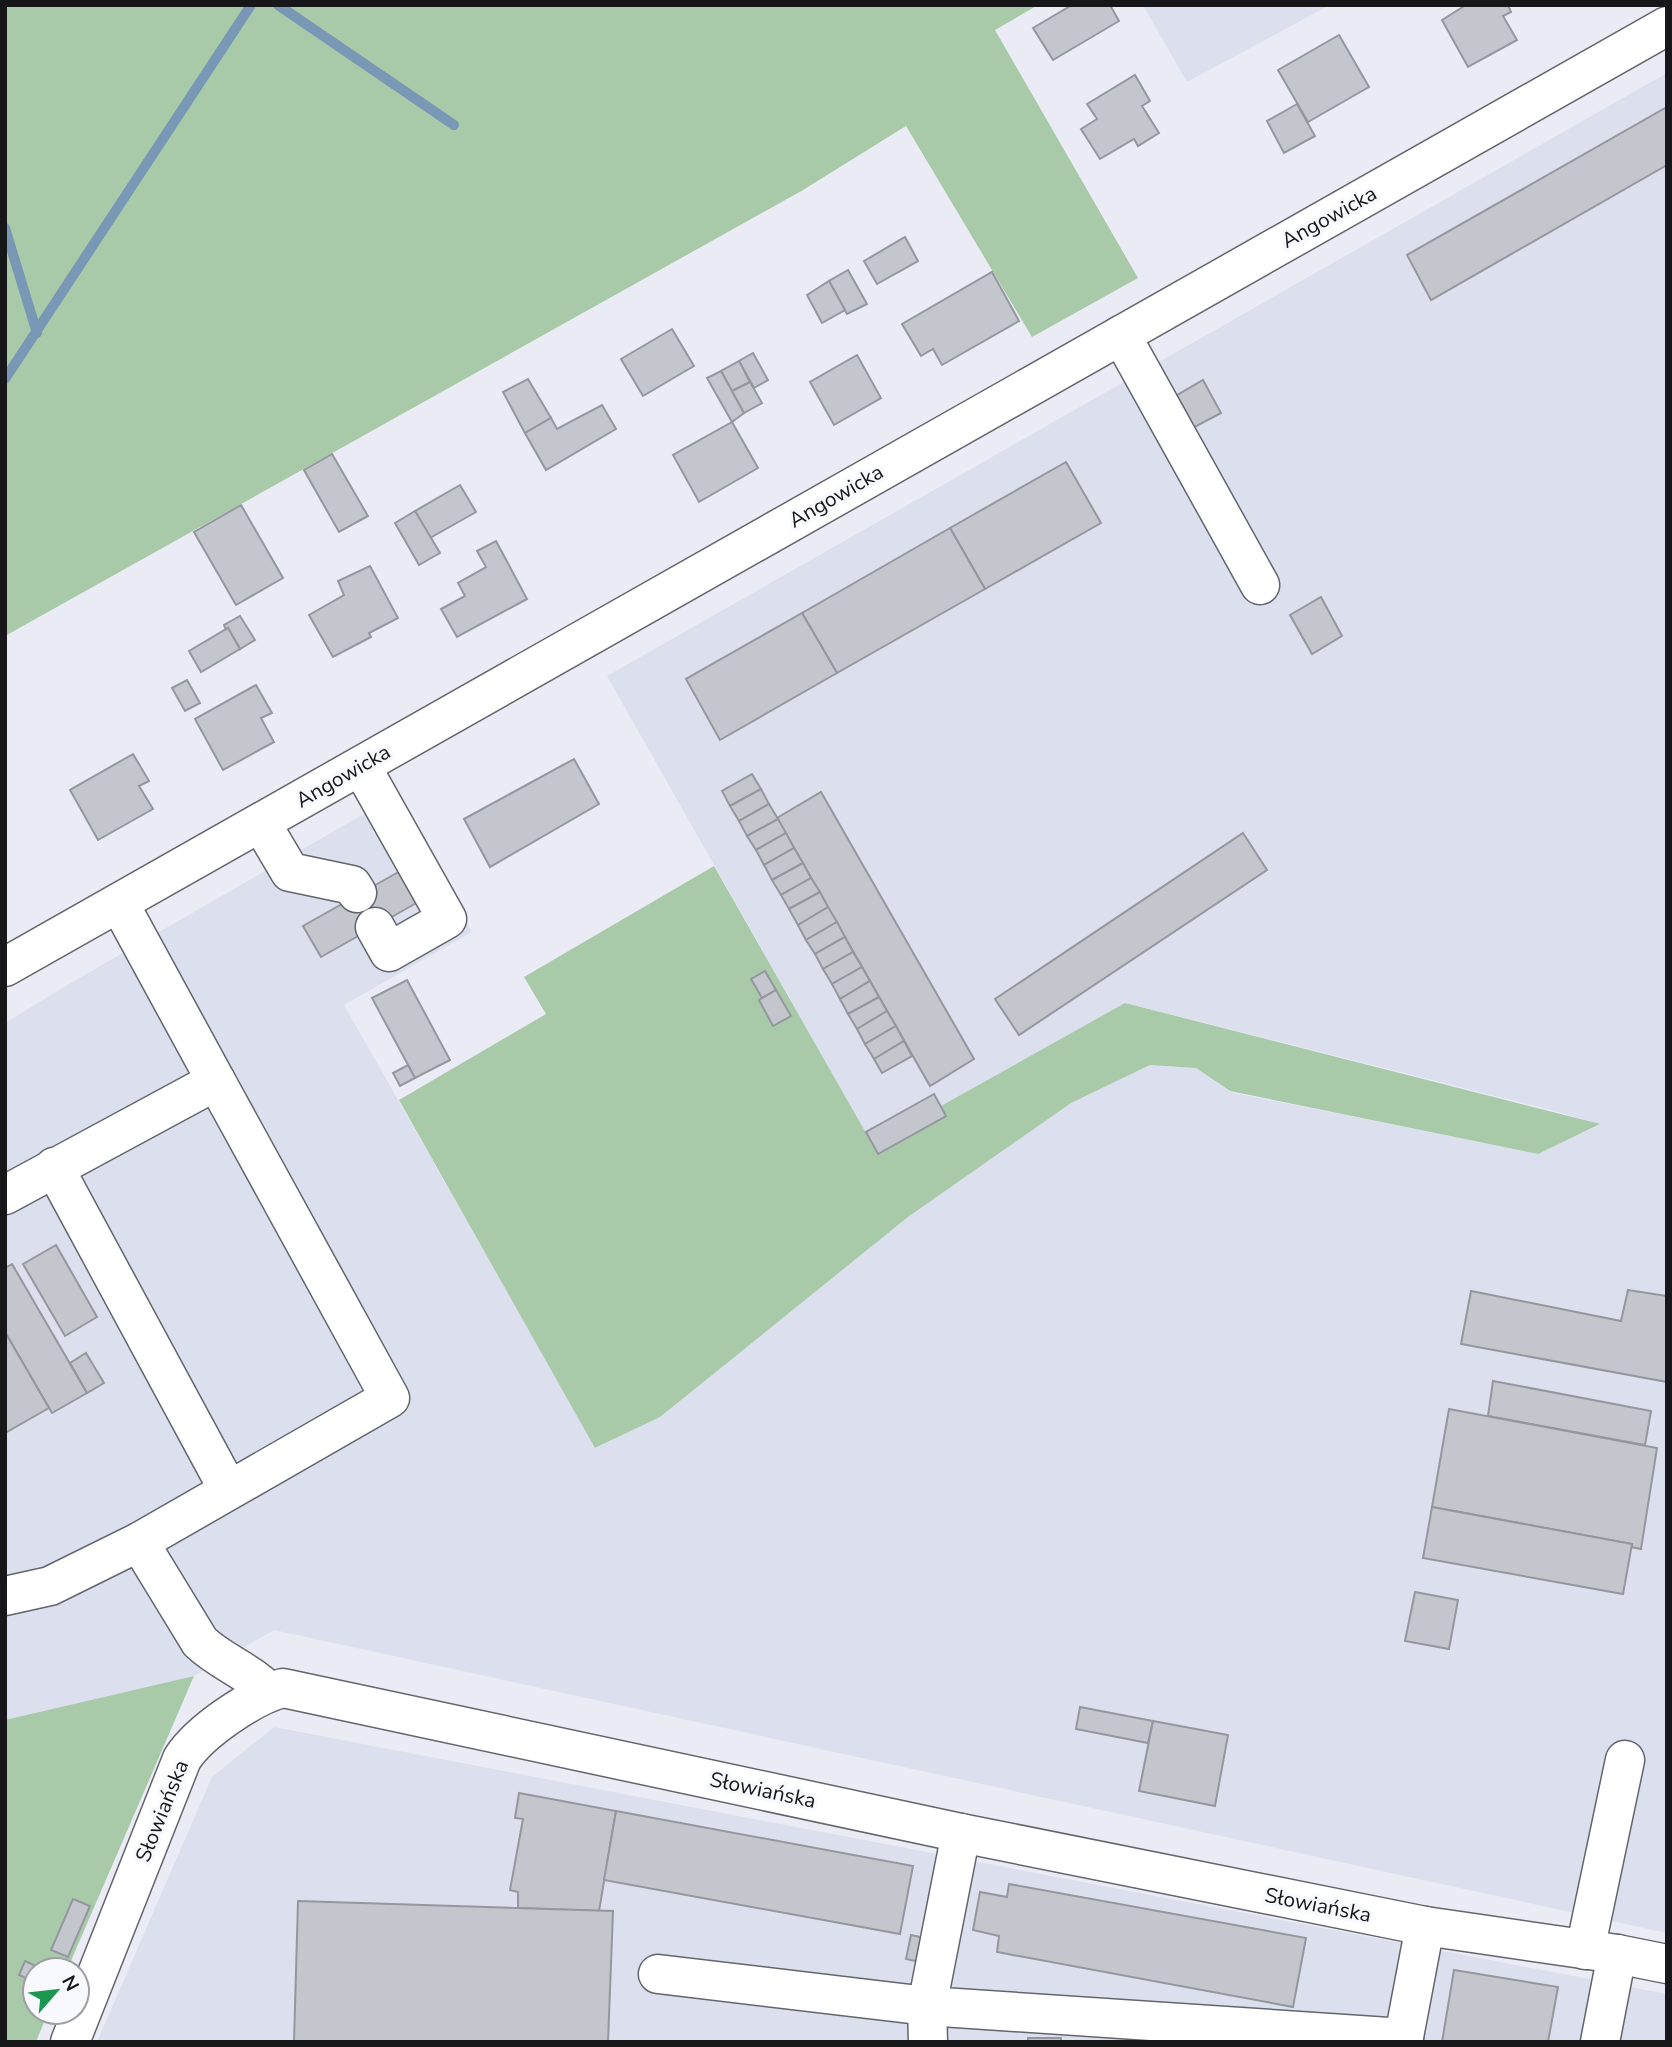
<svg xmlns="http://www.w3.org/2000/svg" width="1672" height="2047" font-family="'Nunito Sans',sans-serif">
  <rect width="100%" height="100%" fill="#eaebf4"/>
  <g fill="#dbdfee">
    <polygon points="1143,5 1330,5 1187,82"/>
    <polygon points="1667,73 1667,1933 274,1630 194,1676 5,1720 5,1023 69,984 395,796 472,932 344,1005 596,1448 660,1417 908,1217 1071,1103 1150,1065 1196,1068 1230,1092 1538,1154 1599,1125 1559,1112 1126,1003 942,1106 946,1116 878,1154 607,676"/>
    <polygon points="274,1727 1667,1994 1667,2042 97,2042 212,1777"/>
  </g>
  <g fill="#a8caa9">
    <polygon points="5,5 1038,5 995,30 1138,278 1032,337 906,126 803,190 5,636"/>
    <polygon points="714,866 878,1154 946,1116 941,1106 1125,1003 1600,1124 1538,1154 1230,1091 1196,1068 1150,1065 1071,1103 908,1217 660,1417 595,1448 399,1100 546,1014 524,977"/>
    <polygon points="194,1676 67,1970 35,1970 35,2012 48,2012 36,2042 5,2042 5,1720"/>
  </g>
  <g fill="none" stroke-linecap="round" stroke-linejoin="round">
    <g stroke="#7898b5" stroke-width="10">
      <polyline points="278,5 454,125"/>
      <polyline points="5,228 37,333"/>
      <polyline points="5,379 251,5"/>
    </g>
  </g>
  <g fill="#c4c6ce" stroke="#95979e" stroke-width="2">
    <polygon points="1072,5 1110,5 1119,21 1053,60 1033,28"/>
    <polygon points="1466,5 1508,5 1511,12 1503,16 1517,40 1468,67 1442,20"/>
    <polygon points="1339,35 1369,87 1308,122 1278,70"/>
    <polygon points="1135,75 1150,101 1142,106 1159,133 1138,146 1134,139 1100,159 1081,129 1097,119 1087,104"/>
    <polygon points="1297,104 1315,136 1284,153 1267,121"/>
    <polygon points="1667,107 1667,165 1431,300 1407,255"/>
    <polygon points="905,237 918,261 877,284 864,261"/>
    <polygon points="848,270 867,304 847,314 829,281"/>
    <polygon points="992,272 1019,321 942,365 933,349 921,356 902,324"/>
    <polygon points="829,281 845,310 822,323 807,295"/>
    <polygon points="672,329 694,366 643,396 621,359"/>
    <polygon points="753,353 768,380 754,388 739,361"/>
    <polygon points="857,355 881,398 834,425 810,382"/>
    <polygon points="739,361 750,382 732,391 721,371"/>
    <polygon points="721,371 744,413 732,422 707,378"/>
    <polygon points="528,379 551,418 525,433 503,392"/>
    <polygon points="1203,380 1221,413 1191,429 1174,397"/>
    <polygon points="750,382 762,403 744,413 732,391"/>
    <polygon points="602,405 616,429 546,470 525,433 551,418 557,429"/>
    <polygon points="732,422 758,468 699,502 673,455"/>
    <polygon points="332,454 368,516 339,532 304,470"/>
    <polygon points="1066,462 1101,523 985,589 950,528"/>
    <polygon points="460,485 476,512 430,538 415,511"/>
    <polygon points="241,505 283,578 236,605 194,532"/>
    <polygon points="415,511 440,553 419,565 395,523"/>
    <polygon points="950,528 985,589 837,673 802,613"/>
    <polygon points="496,541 527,599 457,637 441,609 465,596 458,583 486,567 477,551"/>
    <polygon points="370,566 398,618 369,633 371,637 333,657 309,615 344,595 338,581"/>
    <polygon points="1321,597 1342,636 1312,654 1290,615"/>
    <polygon points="802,613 837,673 720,740 686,679"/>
    <polygon points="240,616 255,640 240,649 228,628 226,630 224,625"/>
    <polygon points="228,628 240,649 201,672 189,651"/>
    <polygon points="187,680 200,703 185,711 172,688"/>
    <polygon points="256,685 272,713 261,718 274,742 223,770 195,719"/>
    <polygon points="133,754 149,781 139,786 153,809 98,840 70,790"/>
    <polygon points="574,759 599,804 490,867 464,819"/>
    <polygon points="752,774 761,789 730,806 722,791"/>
    <polygon points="761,789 769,804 739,821 730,806"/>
    <polygon points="821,792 974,1059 930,1086 777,818"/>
    <polygon points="769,804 778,819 747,836 739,821"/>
    <polygon points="778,819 786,833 756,850 747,836"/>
    <polygon points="786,833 794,848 764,865 756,850"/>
    <polygon points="1243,833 1267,870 1019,1035 995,999"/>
    <polygon points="794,848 803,863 772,880 764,865"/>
    <polygon points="803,863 811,878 781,895 772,880"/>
    <polygon points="409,866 427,897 321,957 303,926"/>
    <polygon points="811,878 820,892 789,909 781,895"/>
    <polygon points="820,892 828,907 798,925 789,909"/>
    <polygon points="828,907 837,922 806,940 798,925"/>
    <polygon points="837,922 845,937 815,954 806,940"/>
    <polygon points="845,937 853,952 823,969 815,954"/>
    <polygon points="853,952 862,967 832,984 823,969"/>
    <polygon points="862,967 870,981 840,999 832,984"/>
    <polygon points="765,971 776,990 762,998 751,979"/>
    <polygon points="407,980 450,1060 415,1078 372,998"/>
    <polygon points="870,981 879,997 848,1014 840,999"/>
    <polygon points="776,990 791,1016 773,1026 759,1000"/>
    <polygon points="879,997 887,1011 857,1029 848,1014"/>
    <polygon points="887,1011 896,1026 865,1044 857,1029"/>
    <polygon points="896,1026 904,1041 874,1059 865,1044"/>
    <polygon points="904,1041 912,1056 882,1073 874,1059"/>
    <polygon points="408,1065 415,1078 400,1086 393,1073"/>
    <polygon points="934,1094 946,1116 878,1154 866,1132"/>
    <polygon points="56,1245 97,1317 65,1336 23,1264"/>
    <polygon points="12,1264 87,1393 52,1413 5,1332 5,1268"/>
    <polygon points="1628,1290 1667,1296 1667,1382 1461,1344 1471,1291 1621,1321"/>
    <polygon points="5,1332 49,1408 5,1433"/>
    <polygon points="86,1353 104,1383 87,1393 70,1363"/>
    <polygon points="1493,1381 1651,1411 1645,1445 1488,1416"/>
    <polygon points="1449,1409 1657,1448 1641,1549 1631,1547 1632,1544 1432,1507"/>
    <polygon points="1432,1507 1632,1544 1623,1594 1423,1558"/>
    <polygon points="1415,1592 1458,1600 1449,1649 1405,1641"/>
    <polygon points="1080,1707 1153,1721 1148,1743 1076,1729"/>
    <polygon points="1153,1721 1228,1735 1215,1806 1139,1791"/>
    <polygon points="519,1793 616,1811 599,1911 518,1908 518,1892 510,1890 523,1819 515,1818"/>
    <polygon points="616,1811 913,1866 900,1934 604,1880"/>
    <polygon points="1009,1884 1306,1938 1293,2007 997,1952 999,1936 973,1930 980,1892 1007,1897"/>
    <polygon points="73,1899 90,1906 68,1957 51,1950"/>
    <polygon points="298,1901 613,1911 608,2042 294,2042"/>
    <polygon points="911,1935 925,1938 920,1962 906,1959"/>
    <polygon points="25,1961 44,1970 35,1970 35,1982 19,1975"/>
    <polygon points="1454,1970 1558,1987 1548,2042 1442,2042"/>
    <rect x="1028" y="2038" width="33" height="4"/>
  </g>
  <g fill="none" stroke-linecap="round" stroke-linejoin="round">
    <g stroke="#64656c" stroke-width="41">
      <g id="minor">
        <polyline points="1121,335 1260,585"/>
        <polyline points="361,766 447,919 389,952 375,927"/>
        <polyline points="261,823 290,872 352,885 357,893"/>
        <polyline points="119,903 216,1081"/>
        <polyline points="5,967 1667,26"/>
        <polyline points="54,1167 228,1489"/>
        <path d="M5,1195L216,1081L390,1398L139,1542L200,1642C221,1662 249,1671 269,1692"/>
        <polyline points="5,1596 50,1586 139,1542"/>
        <polyline points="961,1833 927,2006 1404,2038"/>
        <polyline points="1585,1950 1625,1760"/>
        <polyline points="658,1974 927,2006 928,2042"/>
        <path d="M70,2042L182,1759C199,1732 252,1696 283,1688L961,1833L1425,1926L1617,1954L1667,1964"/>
        <polyline points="1403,2042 1425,1926"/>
        <polyline points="1600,2042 1617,1954"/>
      </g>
    </g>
    <use href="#minor" stroke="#fff" stroke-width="38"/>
  </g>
  <g text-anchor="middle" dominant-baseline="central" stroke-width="7" stroke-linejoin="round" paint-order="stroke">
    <g font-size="21" fill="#17171a" stroke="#f8f9fe">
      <text transform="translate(1329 217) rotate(-29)">Angowicka</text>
      <text transform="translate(836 496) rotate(-30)">Angowicka</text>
      <text transform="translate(343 776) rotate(-30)">Angowicka</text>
      <text transform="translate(763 1790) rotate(12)">Słowiańska</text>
      <text transform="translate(162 1811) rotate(-68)">Słowiańska</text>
      <text transform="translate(1318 1905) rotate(11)">Słowiańska</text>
    </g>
  </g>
  <rect width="1672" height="2047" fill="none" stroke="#17171a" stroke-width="14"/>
  <g transform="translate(56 1991) rotate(62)"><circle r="33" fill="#f8f9fe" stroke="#9e9fa3" stroke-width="2"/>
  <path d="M0-5L12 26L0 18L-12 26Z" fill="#1d9652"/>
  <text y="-10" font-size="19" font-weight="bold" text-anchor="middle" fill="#17171a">N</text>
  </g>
</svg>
